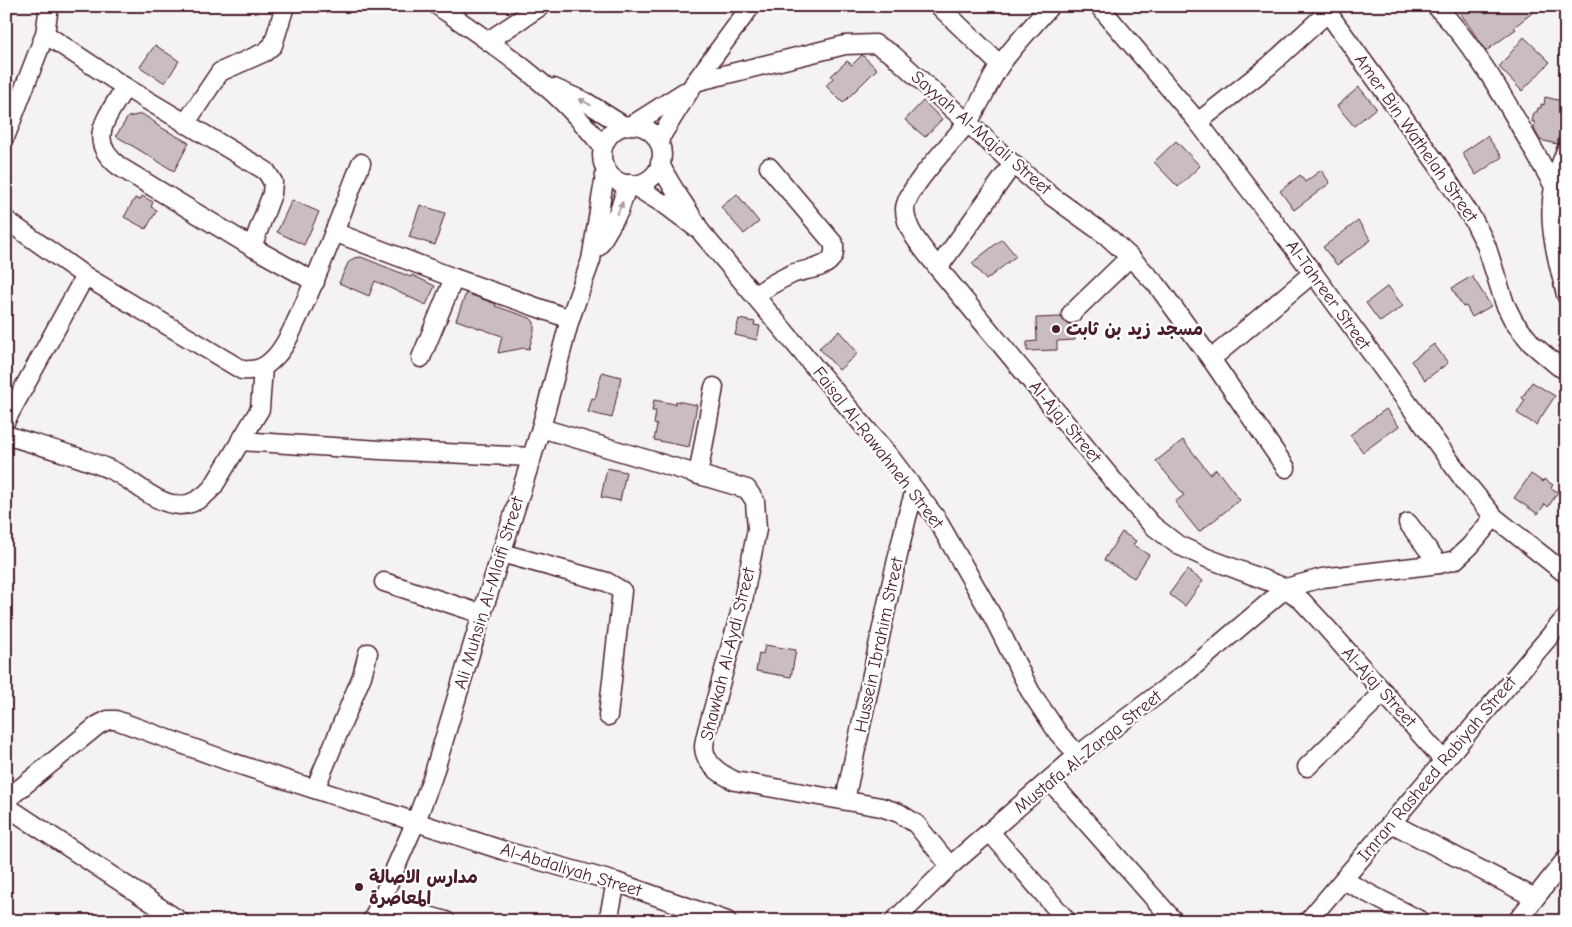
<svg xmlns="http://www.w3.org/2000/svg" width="1572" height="927" font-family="'Comic Neue','Playpen Sans Arabic',sans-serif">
  <rect width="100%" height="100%" fill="#f4f2f2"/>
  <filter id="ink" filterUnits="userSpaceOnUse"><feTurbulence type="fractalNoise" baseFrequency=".02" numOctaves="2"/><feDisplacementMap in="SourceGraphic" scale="10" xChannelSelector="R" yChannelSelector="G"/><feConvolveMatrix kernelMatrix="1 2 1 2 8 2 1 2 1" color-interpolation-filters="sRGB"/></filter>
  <g filter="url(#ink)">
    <g fill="#cabdc1" stroke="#4a1f2b">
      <polygon points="1469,6 1541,6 1514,27 1516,29 1486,51 1459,11"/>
      <polygon points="1524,37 1550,62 1522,91 1499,67"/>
      <polygon points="155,45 179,61 165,83 140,67"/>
      <polygon points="862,55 877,69 843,103 826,86 833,78 831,76 847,61 852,65"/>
      <polygon points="1359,87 1376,108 1354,126 1337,106"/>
      <polygon points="1545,97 1566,102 1566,109 1557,144 1540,140 1534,129 1535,122 1532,122 1534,112 1537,112 1538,108 1541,108 1541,104 1544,105"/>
      <polygon points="923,101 942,119 925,137 905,120"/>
      <polygon points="142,114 156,123 155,124 189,143 174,171 116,136 128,117"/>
      <polygon points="1487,136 1502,157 1476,175 1462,153"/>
      <polygon points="1176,141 1200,166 1178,187 1154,162"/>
      <polygon points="1321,170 1330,183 1294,210 1280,191 1300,175 1305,182"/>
      <polygon points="737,194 759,222 744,234 721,207"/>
      <polygon points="142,196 153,202 151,207 157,210 146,229 124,217 135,198 140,200"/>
      <polygon points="292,200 319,212 304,245 277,232"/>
      <polygon points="420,205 445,213 435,245 409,237"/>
      <polygon points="1358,221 1371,240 1337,265 1323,247"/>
      <polygon points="1002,239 1016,256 986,280 972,263"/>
      <polygon points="361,257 411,277 412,275 435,286 426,305 375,281 369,296 339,283 348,263 354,258"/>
      <polygon points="1472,276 1491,306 1472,317 1466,306 1463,307 1452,288"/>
      <polygon points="1388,286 1403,306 1380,322 1366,303"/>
      <polygon points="466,293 496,304 495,306 530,318 534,322 534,331 529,349 524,348 498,353 502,336 456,320"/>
      <polygon points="1061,317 1068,324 1074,324 1075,340 1057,341 1057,350 1027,351 1027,342 1037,341 1036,318"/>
      <polygon points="739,319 755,322 754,325 760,326 757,340 735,335"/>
      <polygon points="839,331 858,353 839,370 819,348"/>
      <polygon points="1434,344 1448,363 1425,380 1411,361"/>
      <polygon points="602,372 621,377 612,418 588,412 592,398 595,399"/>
      <polygon points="1532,382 1555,396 1536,425 1517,413 1525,400 1522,398"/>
      <polygon points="654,400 675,404 676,401 697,405 689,447 654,440 657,425 654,424 656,411 652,411"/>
      <polygon points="1386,409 1399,426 1363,452 1350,435"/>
      <polygon points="1183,440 1210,474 1216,469 1240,500 1199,532 1175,502 1184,495 1156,461"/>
      <polygon points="607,468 626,472 620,501 601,497"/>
      <polygon points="1531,474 1543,482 1544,479 1553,485 1551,488 1558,492 1548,507 1545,504 1538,514 1514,498"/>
      <polygon points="1122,532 1136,541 1133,545 1149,555 1134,578 1104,560"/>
      <polygon points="1187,570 1203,581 1185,606 1169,594"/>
      <polygon points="765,645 796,650 791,677 756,671 759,653 763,654"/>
    </g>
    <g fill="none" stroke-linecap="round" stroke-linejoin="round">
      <g stroke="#4a1f2b" stroke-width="21">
        <g id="minor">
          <path d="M438,6C474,31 511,56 544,85C566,103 585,125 603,147"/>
          <polyline points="939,6 1000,65"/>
          <path d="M1050,6C1034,25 1012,47 999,67C987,85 980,106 967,123C953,142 906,188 905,209C905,231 926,252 938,268L1111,478L1152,525L1178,545L1207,558L1286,588L1302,601L1326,627L1444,761"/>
          <polyline points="1099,6 1198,122 1313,273 1466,483 1494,517 1566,574"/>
          <polyline points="1323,6 1437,164 1474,221 1486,245 1505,304 1514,322 1532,344 1558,366 1566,370"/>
          <path d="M1436,6C1486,58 1518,124 1554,186L1566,189"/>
          <polyline points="45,34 125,87 266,171 273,182 272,194 252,247"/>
          <polyline points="488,41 541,6"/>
          <polyline points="695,82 845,45 875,44 892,54 1013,164 1050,195 1107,236 1130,257 1157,285 1211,359 1286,468"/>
          <path d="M125,87C108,117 84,140 120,167L252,247L315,282"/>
          <polyline points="554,88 586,102 624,126"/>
          <polyline points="1198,122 1269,66 1328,12"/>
          <polyline points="185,124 220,72 265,52 273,45 285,6"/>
          <polyline points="632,125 684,92"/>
          <circle cx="632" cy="155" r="30"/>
          <polyline points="6,135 45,34 49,6"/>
          <polyline points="658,141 695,82 751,6"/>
          <path d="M1566,150C1562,162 1556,174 1554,187C1546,224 1558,260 1566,295"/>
          <path d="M660,163C669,186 689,209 701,232L890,457L936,518L994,619L1030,691L1058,733L1078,755"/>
          <polyline points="631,184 667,206 695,227"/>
          <path d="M6,220L85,276L242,370C258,371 265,368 276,356C288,343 294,325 302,309C324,261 342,212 361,163"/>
          <polyline points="334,232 454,278 570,319"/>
          <polyline points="598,247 619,211 628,184"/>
          <polyline points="938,268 1013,164"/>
          <path d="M755,296C766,287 779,280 792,274C803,269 823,270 831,259C835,255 834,249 834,244L769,167"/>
          <polyline points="1071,314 1130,257"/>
          <polyline points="421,358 454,278"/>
          <polyline points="1211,359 1313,273"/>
          <polyline points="6,420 85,276"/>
          <path d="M541,428L747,489L755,501L757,529L742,606L707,731C706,736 704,742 704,747C705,765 721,774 735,781L881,807L899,813L916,824L950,866"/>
          <path d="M6,435C40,446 76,455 109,469C132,478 153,504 180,505C194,505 204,497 213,487L260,409L263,367"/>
          <polyline points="240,441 380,450 532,457"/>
          <polyline points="698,475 714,387"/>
          <polyline points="1408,523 1439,564"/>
          <polyline points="501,553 607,582 622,591 608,716"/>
          <polyline points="384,582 482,614"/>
          <polyline points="1307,767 1384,692"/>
          <polyline points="1050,781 1174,921"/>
          <polyline points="315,789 362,676 368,653"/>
          <polyline points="6,800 98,725 108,720 116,720 231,762 505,851 616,882 727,921"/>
          <polyline points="845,800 892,581 907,517 915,490"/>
          <polyline points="6,806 180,921"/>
          <polyline points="1391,823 1535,898"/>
          <polyline points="990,832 1067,921"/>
          <polyline points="1343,880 1421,921"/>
          <polyline points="380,902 446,921"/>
          <polyline points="372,921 416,821 433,776 482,614 541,428 570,319 591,260 606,169"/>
          <polyline points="608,921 616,882"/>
          <polyline points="894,921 950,866 1078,755 1187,672 1286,588 1322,578 1439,564 1455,560 1470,546 1494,517"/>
          <polyline points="1308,921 1566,617"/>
          <polyline points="1517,921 1566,859"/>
        </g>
      </g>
      <use href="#minor" stroke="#fff" stroke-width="18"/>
    </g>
    <defs><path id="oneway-solid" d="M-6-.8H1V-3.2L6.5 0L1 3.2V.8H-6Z" transform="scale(1.25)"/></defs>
    <g fill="#ae9aa0">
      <use href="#oneway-solid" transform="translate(585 102) rotate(-152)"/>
      <use href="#oneway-solid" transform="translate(620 208) rotate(-67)"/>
    </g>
  </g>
  <g fill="#4a1f2b" stroke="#fff" stroke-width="2">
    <circle cx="1056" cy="329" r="5"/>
    <circle cx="359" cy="887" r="5"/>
  </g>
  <g text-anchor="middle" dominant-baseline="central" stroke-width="4.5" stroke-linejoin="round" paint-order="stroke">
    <g font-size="18" fill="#4a1f2b" stroke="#fff">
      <text transform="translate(981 133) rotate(41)">Sayyah Al-Majali Street</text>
      <text transform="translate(1416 138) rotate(55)">Amer Bin Wathelah Street</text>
      <text transform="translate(1328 295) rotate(54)">Al-Tahreer Street</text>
      <text transform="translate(1065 422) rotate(50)">Al-Ajaj Street</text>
      <text transform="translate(878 448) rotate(52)">Faisal Al-Rawahneh Street</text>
      <text transform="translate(489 593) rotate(-73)">Ali Muhsin Al-Mlaifi Street</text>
      <text transform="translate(879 645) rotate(-78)">Hussein Ibrahim Street</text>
      <text transform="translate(728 654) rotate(-76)">Shawkah Al-Aydi Street</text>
      <text transform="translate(1379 687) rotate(48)">Al-Ajaj Street</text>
      <text transform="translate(1088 752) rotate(-39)">Mustafa Al-Zarqa Street</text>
      <text transform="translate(1437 769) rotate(-50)">Imran Rasheed Rabiyah Street</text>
      <text transform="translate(571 870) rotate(17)">Al-Abdaliyah Street</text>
    </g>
    <g font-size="18" font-weight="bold" fill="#4a1f2b" stroke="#fff" text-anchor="start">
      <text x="1066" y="329">مسجد زيد بن ثابت</text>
      <text x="369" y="877">مدارس الاصالة<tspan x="369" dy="21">المعاصرة</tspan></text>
    </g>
  </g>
  <rect width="1572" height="927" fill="none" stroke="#fff" stroke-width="25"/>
  <rect x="12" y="12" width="1547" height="902" fill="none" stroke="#4a1f2b" stroke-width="2" filter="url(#ink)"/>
</svg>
